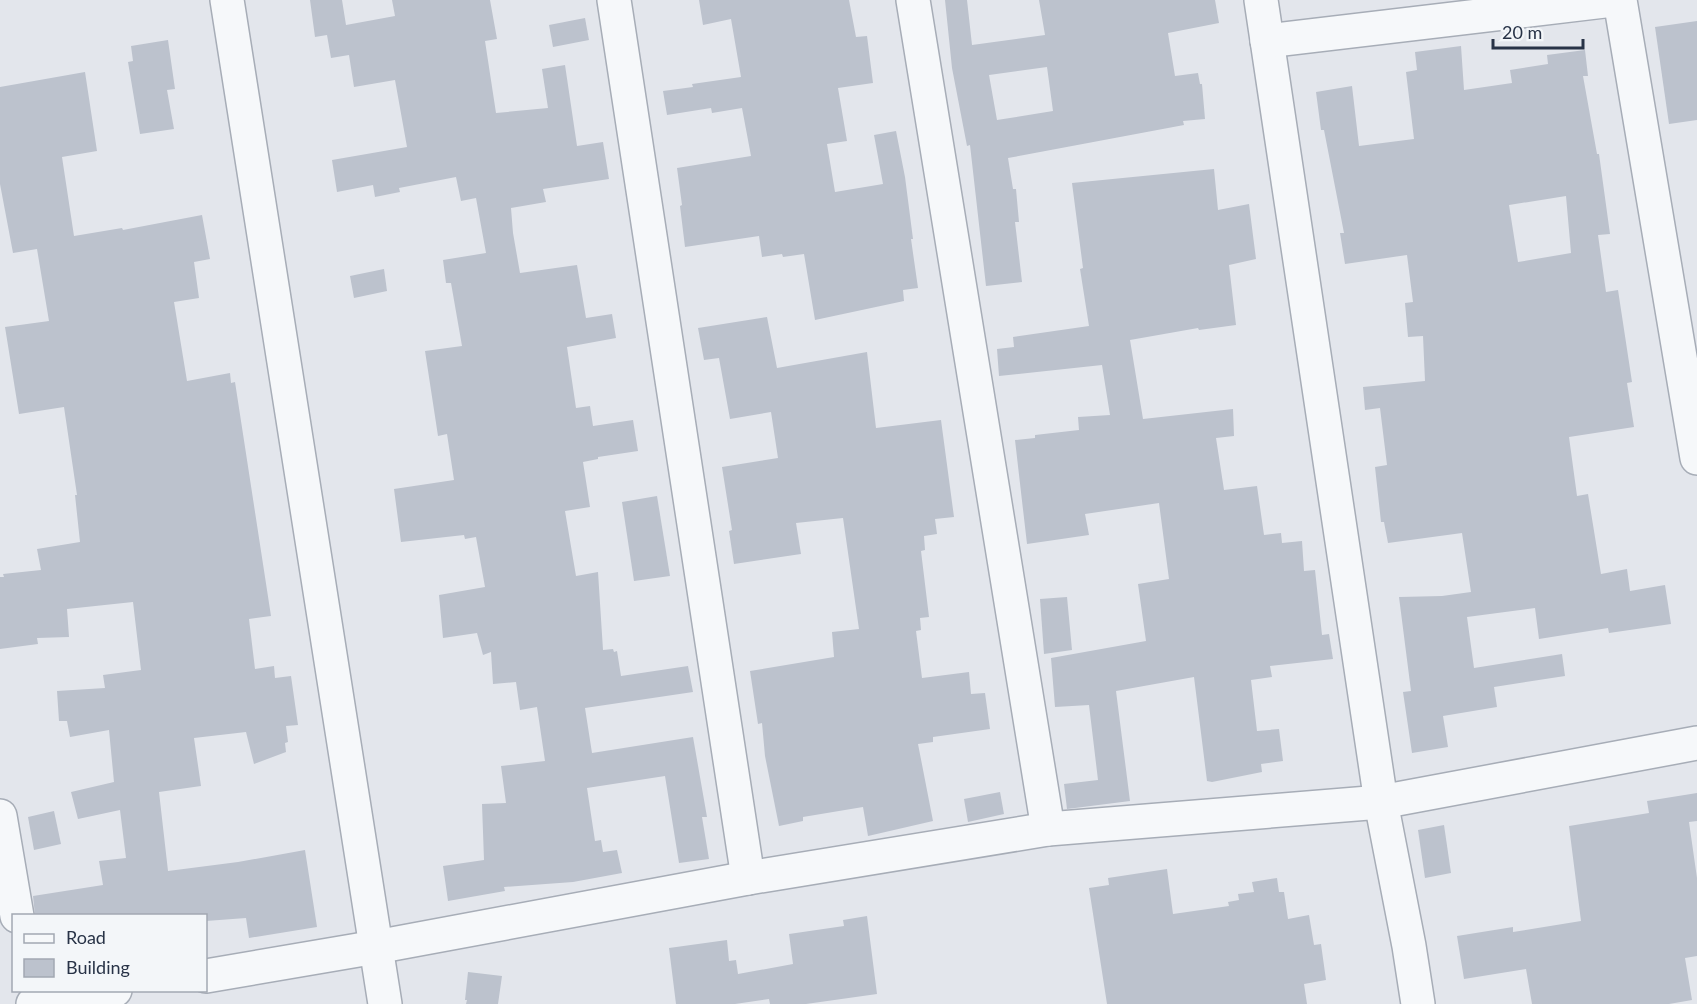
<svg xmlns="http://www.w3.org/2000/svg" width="1697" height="1004" font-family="Lato,sans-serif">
  <rect width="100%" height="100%" fill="#e3e6ec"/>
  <g fill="#bcc2cd" fill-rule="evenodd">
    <polygon points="310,0 342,0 346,25 395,16 392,0 490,0 497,39 485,41 496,113 548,108 542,69 565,65 577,146 603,142 609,179 543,189 546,202 511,208 513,233 520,273 577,265 586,318 612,314 616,338 567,347 576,408 590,406 593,426 633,420 638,451 598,457 598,459 583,462 590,507 565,511 576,576 598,572 603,650 613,649 614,652 617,651 621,676 688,666 693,692 585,708 592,753 693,737 707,817 702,817 709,859 679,863 665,776 587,788 595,841 601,840 603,852 617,850 622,873 573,882 504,887 505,891 448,901 443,866 484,860 482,804 506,803 501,766 545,761 537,707 520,710 516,682 493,684 491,652 483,655 477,633 443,638 439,595 485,587 476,537 465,539 464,535 401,542 394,489 454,480 447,434 438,436 425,351 462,346 451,283 446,283 443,260 486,253 476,198 461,201 456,177 399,188 400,192 375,197 373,185 337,192 332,160 407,147 395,80 354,87 349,55 331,58 327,35 315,37"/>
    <polygon points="699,0 849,0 856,37 867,36 873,83 838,88 847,141 827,144 835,192 883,184 874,135 896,131 905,177 913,239 911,239 918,288 903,290 904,301 815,320 804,254 783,257 782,254 762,257 759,236 685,247 680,206 682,205 677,168 751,156 742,108 712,113 711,108 667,115 663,91 693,87 692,84 741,77 731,19 703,25"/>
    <path d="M945,0H967L972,45L1045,35L1039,0H1215L1219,23L1168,33L1175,76L1198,73L1200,84H1202L1205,119L1183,121L1184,125L1008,158L1013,189H1016L1019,222H1015L1022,282L986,286L970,145L967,146L952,68ZM1047,67L1053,111L997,120L989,75Z"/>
    <polygon points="585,18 589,40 553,47 549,25"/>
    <polygon points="1697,21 1697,120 1669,124 1655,27"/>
    <polygon points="168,40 175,89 167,90 174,129 140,134 128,62 133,61 131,46"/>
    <path d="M1461,46L1464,90L1512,83L1510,70L1548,64L1547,55L1585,50L1588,76H1583L1597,154H1599L1610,234L1598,235L1606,292L1618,290L1632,382L1627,383L1634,427L1569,437L1577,496L1588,494L1601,574L1627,569L1630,591L1665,585L1671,624L1609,633L1608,628L1539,639L1535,608L1467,617L1474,668L1562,654L1565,676L1494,687L1497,707L1443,716L1448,747L1412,753L1403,692L1411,691L1399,597L1442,596L1471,592L1462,533L1388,543L1384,522H1381L1375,467L1387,465L1380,408L1365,410L1363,387L1425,381L1423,336L1408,337L1405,303L1413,302L1407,255L1345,264L1340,233H1344L1324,130H1321L1316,92L1352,86L1359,146L1414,139L1406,72L1417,70L1415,52ZM1566,196L1571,253L1518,262L1509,205Z"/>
    <polygon points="85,72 97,151 62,157 74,236 122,228 123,230 202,215 210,259 194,262 199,298 174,302 187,381 230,373 231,383 235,382 271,616 249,619 255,669 274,666 275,678 291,676 298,725 286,726 288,742 285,743 286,752 254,764 246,732 194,738 201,786 159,792 168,871 238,862 305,850 317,927 249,938 246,918 206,921 206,915 35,915 33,896 103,885 99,861 126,858 120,810 78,819 71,792 114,782 109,730 70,737 67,721 59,721 57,691 105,688 103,675 141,670 133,602 67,609 69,637 37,638 38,644 0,649 0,577 4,577 3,574 41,570 37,549 80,542 75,495 77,495 64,407 19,414 5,327 49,321 37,249 13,253 0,184 0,87"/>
    <polygon points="1214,169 1218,210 1249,204 1256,259 1229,265 1236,325 1199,330 1198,328 1130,340 1143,419 1233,409 1234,436 1216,438 1224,490 1257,486 1264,535 1281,533 1282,543 1302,541 1304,571 1315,570 1322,635 1329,634 1333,659 1270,666 1272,677 1251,680 1257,731 1279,729 1283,761 1261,764 1262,772 1212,782 1207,781 1194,677 1116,691 1130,801 1067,809 1064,784 1098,780 1089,705 1055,707 1051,658 1146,641 1138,584 1169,579 1159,503 1085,514 1089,535 1027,544 1015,440 1035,438 1035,435 1079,430 1078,417 1110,415 1102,365 999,376 997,349 1014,347 1013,337 1089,326 1080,269 1083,268 1072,183"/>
    <polygon points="384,269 387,291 354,298 350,276"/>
    <polygon points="767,317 777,368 867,352 876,428 941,420 954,517 935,519 937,534 924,536 925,550 921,551 929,617 920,618 921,630 916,631 922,678 969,672 971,694 985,693 990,729 933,737 933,742 918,744 933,821 868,836 863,807 803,817 803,821 779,826 765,756 762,723 758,724 750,671 834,657 832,632 859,629 843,518 796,523 801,554 734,564 729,531 732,530 722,467 778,458 771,412 730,419 719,358 704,360 698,328"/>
    <polygon points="657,496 670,576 634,581 622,502"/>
    <polygon points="1067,597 1072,650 1044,654 1040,599"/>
    <polygon points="1000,792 1004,814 968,822 964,799"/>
    <polygon points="1697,793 1697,821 1689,822 1697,878 1697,956 1685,958 1692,1000 1669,1004 1532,1004 1526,969 1464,979 1457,936 1513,927 1513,932 1581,921 1569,826 1649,813 1647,801"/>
    <polygon points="54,811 61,844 34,850 28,817"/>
    <polygon points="1444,825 1451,873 1425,878 1418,830"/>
    <polygon points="1167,869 1173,914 1229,906 1228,902 1239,900 1238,894 1254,892 1252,882 1277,878 1279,892 1284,892 1288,919 1309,915 1314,945 1321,944 1326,980 1304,984 1307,1004 1107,1004 1089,888 1109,885 1108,878"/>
    <polygon points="867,916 877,994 806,1004 770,1004 769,999 735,1004 676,1004 669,948 727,940 729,961 736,960 738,974 793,964 789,934 844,926 843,920"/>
    <polygon points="468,972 502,976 498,1004 466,1004 467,1000 465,1000"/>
  </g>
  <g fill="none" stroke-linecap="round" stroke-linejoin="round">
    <g stroke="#a7adb7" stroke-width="36">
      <g id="minor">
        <polyline points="227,0 385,1004"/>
        <polyline points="614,0 748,878"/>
        <polyline points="913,0 1048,829"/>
        <polyline points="1261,0 1381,802 1409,946 1418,1004"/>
        <polyline points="1620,0 1697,458"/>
        <polyline points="1267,41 1613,0"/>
        <polyline points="0,816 17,916"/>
        <polyline points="206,976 376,947 748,878 1048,829 1381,802 1697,743"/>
        <polyline points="33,1004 115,990"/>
      </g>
    </g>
    <use href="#minor" stroke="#f6f8fa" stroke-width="33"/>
  </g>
  <rect x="12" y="914" width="195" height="78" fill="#f3f6f9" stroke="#a2a8b2" stroke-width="1.5"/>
  <rect x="24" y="934" width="30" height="9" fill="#f6f8fa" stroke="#a2a8b2" stroke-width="1.5"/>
  <text x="66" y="944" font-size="18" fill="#283347">Road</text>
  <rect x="24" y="959" width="30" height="18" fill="#bcc2cd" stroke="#a2a8b2" stroke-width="1.5"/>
  <text x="66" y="974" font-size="18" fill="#283347">Building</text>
  <path d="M1493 39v9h90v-9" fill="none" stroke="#283347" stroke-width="3"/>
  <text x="1502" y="39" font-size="18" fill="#283347" stroke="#f3f6f9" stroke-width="4.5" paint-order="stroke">20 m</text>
</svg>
